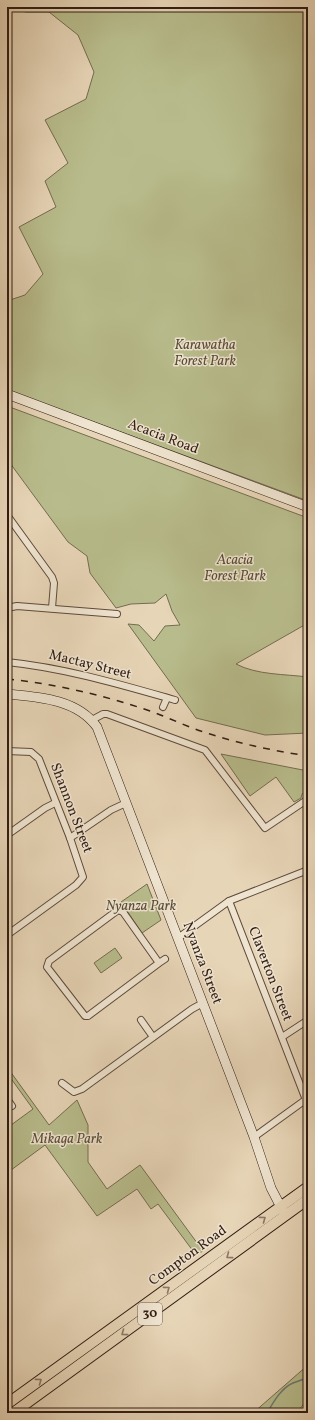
<svg xmlns="http://www.w3.org/2000/svg" width="315" height="1420" font-family="Vollkorn,serif">
  <rect width="100%" height="100%" fill="#e7d5b7"/>
  <filter id="stains"><feTurbulence type="fractalNoise" baseFrequency=".005" numOctaves="4"/><feColorMatrix values="0 0 0 0 .2 0 0 0 0 .09 0 0 0 0 .02 0 0 0 .5 -.17"/></filter>
  <radialGradient id="worn" r=".72"><stop offset=".6" stop-color="#630" stop-opacity="0"/><stop offset="1" stop-color="#630" stop-opacity=".3"/></radialGradient>
  <g fill="#b8bc8c" stroke="#746c50">
    <polygon points="7,7 308,7 308,501 7,390 7,301 25,295 43,274 19,227 56,207 45,181 68,163 45,120 86,99 94,72 78,35 49,12 26,12"/>
    <path d="M7,406L308,518V623L236,664C257,675 284,674 308,677V733L265,735L196,718L128,624L139,625L154,641L165,626L180,625L172,611L166,594L155,603L131,604L116,608L90,573L87,556L68,542L7,459Z"/>
    <polygon points="221,754 308,771 308,789 302,794 301,798 294,802 276,777 250,796"/>
    <polygon points="147,884 161,920 142,933 121,902"/>
    <polygon points="115,948 122,958 101,973 94,963"/>
    <polygon points="7,1067 49,1125 77,1100 88,1125 88,1162 107,1189 140,1165 203,1251 196,1255 158,1204 151,1209 137,1189 97,1216 45,1145 7,1173 7,1128 33,1109 7,1073"/>
    <path d="M308,1365C308,1385 313,1399 295,1413H253Z"/>
  </g>
  <g fill="none" stroke-linecap="round" stroke-linejoin="round">
    <path stroke="#6e7975" stroke-width="1.5" d="M267,1413C273,1403 281,1388 293,1383C298,1381 303,1380 308,1377"/>
    <g stroke="#5e4a3c" stroke-width="8">
      <g id="street">
        <polyline points="7,515 52,577 54,583 52,608"/>
        <polyline points="7,608 17,606 117,614"/>
        <path d="M7,662C65,668 119,684 175,700"/>
        <polyline points="163,707 167,698"/>
        <polyline points="92,720 103,714 107,714 205,750 265,828 308,799"/>
        <polyline points="7,751 31,752 39,759 70,838 83,877 76,885 7,935"/>
        <polyline points="7,835 45,808 55,803"/>
        <polyline points="70,838 111,810 126,803"/>
        <polyline points="229,901 306,1100"/>
        <polyline points="178,938 229,901 308,870"/>
        <polyline points="159,963 123,912 118,910 49,961 47,967 85,1016 88,1016 159,963 165,959"/>
        <polyline points="141,1020 153,1037"/>
        <polyline points="282,1037 308,1020"/>
        <polyline points="62,1083 74,1092 82,1089 192,1009 203,1003"/>
        <polyline points="7,1099 12,1106"/>
        <polyline points="254,1137 308,1098"/>
        <polyline points="305,1413 308,1409"/>
      </g>
    </g>
    <g stroke="#301c13" stroke-width="10">
      <g id="secondary">
        <polyline points="7,394 308,507"/>
        <path d="M7,694C39,697 77,699 97,727L254,1137L271,1188L284,1213"/>
      </g>
    </g>
    <g stroke="#301c13" stroke-width="12">
      <g id="primary">
        <polyline points="7,1404 308,1187"/>
        <polyline points="13,1413 308,1199"/>
      </g>
    </g>
    <use href="#street" stroke="#efe4d0" stroke-width="6"/>
    <use href="#secondary" stroke="#efe4d0" stroke-width="9"/>
    <use href="#primary" stroke="#e7d5b7" stroke-width="10"/>
    <path stroke="#301c13" stroke-width="1.5" stroke-dasharray="7 7" stroke-linecap="butt" d="M7,679C56,684 103,695 150,711C170,718 189,728 210,734C241,744 275,751 308,756"/>
  </g>
  <defs><path id="oneway-chevron" d="M-2-3.5L2.5 0L-2 3.5" fill="none" stroke-width="1.6" stroke-linecap="round" stroke-linejoin="round"/></defs>
  <g stroke="#8c7865">
    <use href="#oneway-chevron" transform="translate(263 1219) rotate(-36)"/>
    <use href="#oneway-chevron" transform="translate(229 1256) rotate(144)"/>
    <use href="#oneway-chevron" transform="translate(167 1289) rotate(-36)"/>
    <use href="#oneway-chevron" transform="translate(124 1333) rotate(144)"/>
    <use href="#oneway-chevron" transform="translate(39 1381) rotate(-36)"/>
  </g>
  <g text-anchor="middle" dominant-baseline="central" stroke-width="3" stroke-linejoin="round" paint-order="stroke">
    <rect fill="#efe4d0" stroke="#69584c" stroke-width="1" x="138" y="1303" width="24" height="22" rx="3"/>
    <g font-size="13" font-weight="bold" fill="#301c13">
      <text x="150" y="1314">30</text>
    </g>
    <g font-size="14" font-style="italic" fill="#594c37" stroke="#efe4d0">
      <text x="205" y="345">Karawatha<tspan x="205" dy="16">Forest Park</tspan></text>
      <text x="235" y="560">Acacia<tspan x="235" dy="16">Forest Park</tspan></text>
      <text x="141" y="906">Nyanza Park</text>
      <text x="67" y="1139">Mikaga Park</text>
    </g>
    <g font-size="14" fill="#301c13" stroke="#efe4d0">
      <text transform="translate(163 437) rotate(21)">Acacia Road</text>
      <text transform="translate(90 665) rotate(14)">Mactay Street</text>
      <text transform="translate(71 808) rotate(69)">Shannon Street</text>
      <text transform="translate(202 963) rotate(69)">Nyanza Street</text>
      <text transform="translate(270 974) rotate(69)">Claverton Street</text>
      <text transform="translate(188 1256) rotate(-36)">Compton Road</text>
    </g>
  </g>
  <rect width="315" height="1420" fill="none" stroke="#e7d5b7" stroke-width="24"/>
  <rect x="8" y="8" width="299" height="1404" fill="none" stroke="#301c13" stroke-width="2"/>
  <rect x="12" y="12" width="291" height="1396" fill="none" stroke="#301c13"/>
  <rect width="100%" height="100%" filter="url(#stains)"/>
  <rect width="100%" height="100%" fill="url(#worn)"/>
</svg>
